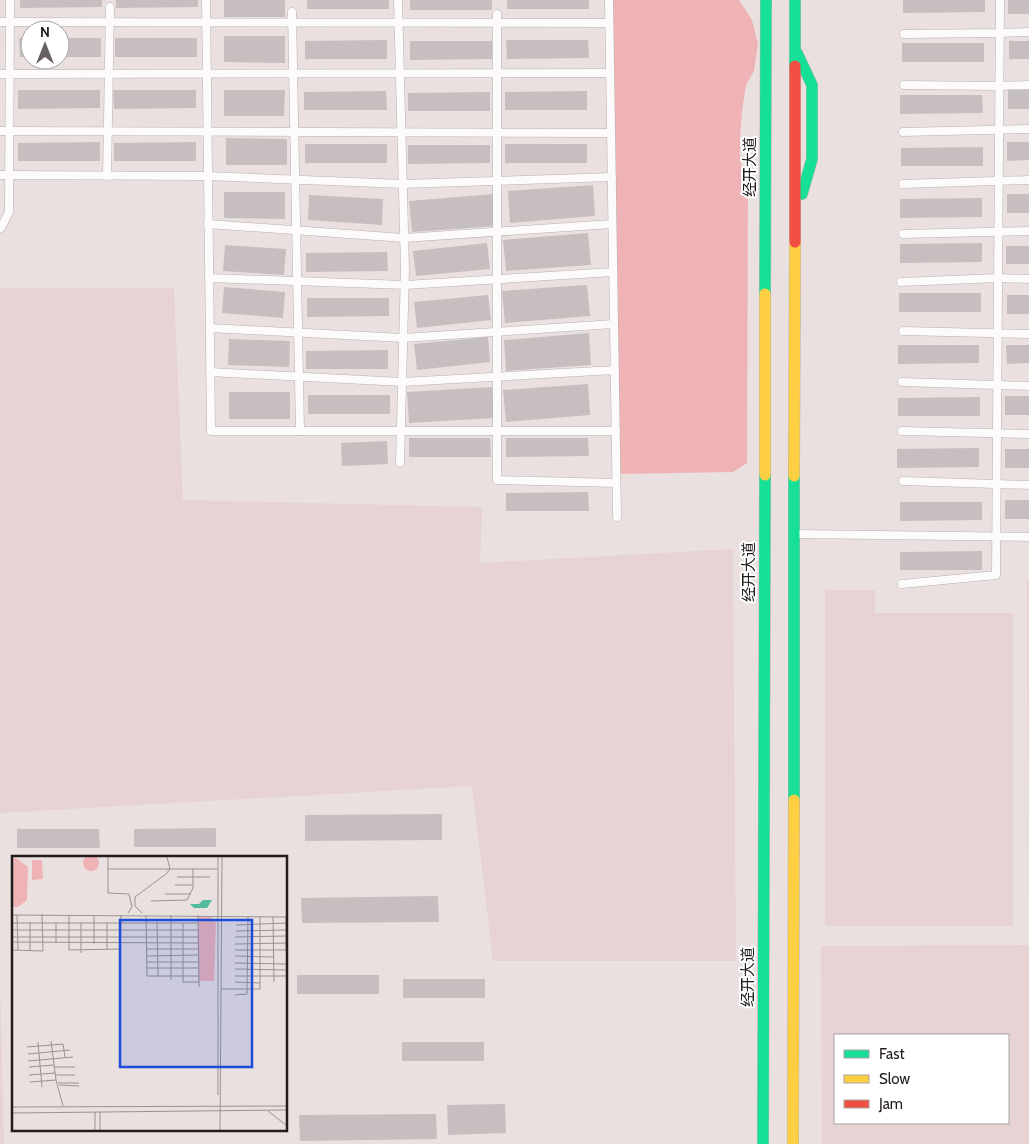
<svg xmlns="http://www.w3.org/2000/svg" width="1029" height="1144" font-family="Cabin,'Noto Sans SC',sans-serif">
  <rect width="100%" height="100%" fill="#eae0e0"/>
  <g fill="#e7d3d3" fill-rule="evenodd">
    <polygon points="0,288 174,288 183,500 482,507 480,563 733,549 736,961 493,961 472,786 0,813"/>
    <polygon points="1027,581 1029,581 1029,930"/>
    <polygon points="825,590 875,590 875,613 1013,613 1013,926 825,926"/>
    <path d="M1029,945V1144H822L821,946ZM835,1035H1008V1123H835Z"/>
    <polygon points="0,979 4,1144 0,1144"/>
  </g>
  <polygon fill="#efb3b5" points="613,0 739,0 752,20 758,44 754,71 746,85 742,111 740,138 740,158 743,172 748,183 747,463 733,472 618,474"/>
  <g fill="#c7bfbf">
    <polygon points="20,0 102,0 102,7 20,8"/>
    <polygon points="116,0 198,0 198,7 116,8"/>
    <rect x="224" y="0" width="61" height="17"/>
    <rect x="307" y="0" width="82" height="9"/>
    <rect x="410" y="0" width="82" height="10"/>
    <rect x="507" y="0" width="82" height="9"/>
    <polygon points="903,0 985,0 985,12 903,13"/>
    <rect x="1008" y="0" width="21" height="14"/>
    <polygon points="224,36 285,36 285,63 224,62"/>
    <polygon points="19,38 30,38 30,57 20,57"/>
    <rect x="60" y="38" width="41" height="19"/>
    <rect x="115" y="38" width="82" height="19"/>
    <polygon points="387,40 387,59 305,59 305,41"/>
    <polygon points="506,40 588,40 589,58 507,59"/>
    <polygon points="410,41 492,41 492,59 410,60"/>
    <rect x="1009" y="41" width="20" height="18"/>
    <rect x="902" y="43" width="82" height="19"/>
    <polygon points="18,90 100,90 100,108 18,109"/>
    <polygon points="113,90 196,90 196,108 114,109"/>
    <polygon points="224,90 285,90 284,116 224,116"/>
    <rect x="1008" y="90" width="21" height="19"/>
    <polygon points="386,91 387,110 304,110 304,92"/>
    <polygon points="587,91 587,110 505,110 505,92"/>
    <polygon points="490,92 490,111 408,111 408,93"/>
    <polygon points="900,95 982,95 983,113 900,114"/>
    <polygon points="226,138 287,139 287,165 226,165"/>
    <polygon points="100,142 100,161 18,161 18,143"/>
    <polygon points="196,142 196,161 114,161 114,143"/>
    <polygon points="1007,142 1029,142 1029,160 1007,161"/>
    <rect x="305" y="144" width="82" height="19"/>
    <rect x="505" y="144" width="82" height="19"/>
    <polygon points="408,145 490,145 490,163 408,164"/>
    <polygon points="983,147 983,166 901,166 901,148"/>
    <polygon points="593,185 595,216 510,223 508,191"/>
    <polygon points="224,192 285,192 285,219 224,218"/>
    <polygon points="494,194 497,226 412,232 409,201"/>
    <rect x="1007" y="194" width="22" height="19"/>
    <polygon points="309,195 383,199 382,225 308,220"/>
    <polygon points="982,198 982,217 900,218 900,199"/>
    <polygon points="588,233 591,265 506,271 503,240"/>
    <polygon points="487,243 490,269 416,276 413,251"/>
    <polygon points="982,243 982,262 900,263 900,244"/>
    <polygon points="225,245 286,249 284,275 223,271"/>
    <rect x="1006" y="246" width="23" height="18"/>
    <polygon points="387,252 388,271 306,272 306,253"/>
    <polygon points="587,285 590,316 505,323 502,291"/>
    <polygon points="224,287 285,292 283,318 222,313"/>
    <rect x="899" y="293" width="82" height="19"/>
    <polygon points="488,295 491,320 417,328 414,302"/>
    <rect x="1007" y="295" width="22" height="19"/>
    <polygon points="307,298 389,298 389,316 307,317"/>
    <polygon points="589,333 591,365 506,371 504,340"/>
    <polygon points="488,337 490,362 417,370 414,344"/>
    <polygon points="229,339 290,341 289,367 228,365"/>
    <polygon points="898,345 979,345 979,363 898,364"/>
    <polygon points="1006,345 1029,345 1029,363 1007,364"/>
    <polygon points="388,350 388,369 306,369 306,351"/>
    <polygon points="588,384 590,415 506,422 503,390"/>
    <polygon points="492,387 494,418 409,423 407,392"/>
    <rect x="229" y="392" width="61" height="27"/>
    <rect x="308" y="395" width="82" height="19"/>
    <rect x="1005" y="396" width="24" height="19"/>
    <polygon points="980,397 980,416 898,416 898,398"/>
    <polygon points="409,438 490,438 491,457 409,457"/>
    <polygon points="506,438 588,438 589,456 506,457"/>
    <polygon points="387,441 388,464 342,466 341,443"/>
    <polygon points="979,448 979,467 897,468 897,449"/>
    <rect x="1005" y="449" width="24" height="19"/>
    <polygon points="588,492 589,511 506,511 506,493"/>
    <rect x="1005" y="500" width="24" height="19"/>
    <polygon points="900,502 982,502 982,520 900,521"/>
    <polygon points="982,551 982,570 900,570 900,552"/>
    <polygon points="442,814 442,840 305,841 305,815"/>
    <polygon points="216,828 216,847 134,847 134,829"/>
    <polygon points="17,829 99,829 100,848 17,848"/>
    <polygon points="438,896 439,922 302,923 301,898"/>
    <rect x="297" y="975" width="82" height="19"/>
    <rect x="403" y="979" width="82" height="19"/>
    <rect x="402" y="1042" width="82" height="19"/>
    <polygon points="505,1104 506,1133 448,1135 447,1105"/>
    <polygon points="436,1114 437,1139 300,1141 299,1115"/>
  </g>
  <g fill="none" stroke-linecap="round" stroke-linejoin="round">
    <g stroke="#b8b0b0" stroke-width="9">
      <g id="lane">
        <polyline points="206,0 211,431 616,431"/>
        <polyline points="398,0 405,269 400,463"/>
        <polyline points="609,0 617,517"/>
        <polyline points="292,12 300,431"/>
        <polyline points="497,14 497,480 616,483"/>
        <polyline points="0,22 609,23"/>
        <polyline points="904,34 999,33 1029,32"/>
        <polyline points="0,74 610,73"/>
        <polyline points="904,85 999,86 1029,85"/>
        <polyline points="0,131 611,133"/>
        <polyline points="903,132 1029,129"/>
        <polyline points="0,175 208,176 403,184 612,177"/>
        <polyline points="107,176 110,7"/>
        <polyline points="903,184 1029,180"/>
        <polyline points="208,224 404,238 612,224"/>
        <polyline points="0,228 1,228 9,212 10,0"/>
        <polyline points="903,234 1029,231"/>
        <polyline points="209,278 405,285 613,272"/>
        <polyline points="901,282 998,278 1029,279"/>
        <polyline points="210,328 403,338 614,324"/>
        <polyline points="903,331 1029,334"/>
        <polyline points="210,372 402,382 615,370"/>
        <polyline points="902,382 1029,386"/>
        <polyline points="902,431 1029,434"/>
        <polyline points="903,481 1029,485"/>
        <polyline points="796,534 1029,537"/>
        <polyline points="902,584 996,575 1000,0"/>
      </g>
    </g>
    <g stroke="#b8b0b0" stroke-width="12">
      <g id="fast">
        <polyline points="797,53 812,85 812,159 802,194"/>
        <polyline points="795,66 795,0"/>
        <polyline points="765,294 766,0"/>
        <polyline points="794,800 794,476"/>
        <polyline points="763,1144 765,475"/>
      </g>
    </g>
    <g stroke="#b8b0b0" stroke-width="12">
      <g id="slow">
        <polyline points="765,475 765,294"/>
        <polyline points="794,476 795,242"/>
        <polyline points="793,1144 794,800"/>
      </g>
    </g>
    <g stroke="#b8b0b0" stroke-width="12">
      <polyline id="jam" points="795,242 795,66"/>
    </g>
    <use href="#lane" stroke="#fcfafa" stroke-width="8"/>
    <use href="#fast" stroke="#16e098" stroke-width="11"/>
    <use href="#slow" stroke="#ffcf43" stroke-width="11"/>
    <use href="#jam" stroke="#f24e42" stroke-width="11"/>
  </g>
  <g text-anchor="middle" dominant-baseline="central" stroke-width="4" stroke-linejoin="round" paint-order="stroke">
    <g font-size="15" fill="#231c1c" stroke="#fff">
      <text transform="translate(750 167) rotate(-90)">经开大道</text>
      <text transform="translate(749 572) rotate(-90)">经开大道</text>
      <text transform="translate(748 977) rotate(-90)">经开大道</text>
    </g>
  </g>
  <g transform="translate(12 856)">
    <rect width="275" height="275" fill="#eae0e0"/>
    <path d="M71 7a8 8 0 1 1 16 0a8 8 0 1 1-16 0ZM4,2L16,11L15,44L6,51H0V3ZM20,4H30L31,23L20,24ZM186,61H199L204,67L202,125H187Z" fill="#efb3b5"/>
    <path d="M191,44H200L195,52H182L178,48H187Z" fill="#51ba9f"/>
    <path fill="none" stroke="#9a9292" stroke-width="1" d="M96,1V37L117,38L120,51L116,57M96,13H205M165,21H198M163,29H181M153,38H179M139,45L175,44L181,32V13M130,57L123,50V41L154,18L158,13L155,1M0,59L275,61M5,59L6,94M57,59V94L108,93L109,59M134,59L135,120H187M159,59V124M186,59L187,131M261,61L262,126M274,61V94M145,66L146,120M0,67H186M171,67V126H187M224,69L275,67M0,74H186M224,75L275,74M0,81H186M223,81L275,80M0,86L186,87M44,87V67M82,88V59M223,88L275,87M95,93V66M134,93H186M0,94L31,95L30,58M18,94V66M223,94H275M69,97V67M134,100L186,99M223,100L261,101M135,106H186M223,107L275,108M135,112H186M223,113L275,114M223,120H275M223,126L248,127M209,133H248V60M223,139L235,138L236,60M39,185L44,224L51,250M26,186L30,231M15,191L51,188L53,201M16,198L58,194M16,205L61,201M17,211L42,209M42,211H63M17,219L43,217M43,219H63M18,226L44,224M46,227H67M47,229L67,230M206,239V1M0,251L275,250M256,255L275,270M83,256V274M88,256V274M0,257L275,254M208,274L210,1"/>
    <path fill="#1d4ed8" fill-opacity="0.15" stroke="#1d4ed8" stroke-width="2.5" d="M108,64H240V211H108Z"/>
    <rect width="275" height="275" fill="none" stroke="#231c1c" stroke-width="2.5"/>
  </g>
  <rect x="834" y="1034" width="175" height="90" fill="#ffffff" stroke="#a7a4a4"/>
  <rect x="844" y="1050" width="25" height="8" fill="#16e098" stroke="#a7a4a4"/>
  <text x="879" y="1059" font-size="15" fill="#231c1c">Fast</text>
  <rect x="844" y="1075" width="25" height="8" fill="#ffcf43" stroke="#a7a4a4"/>
  <text x="879" y="1084" font-size="15" fill="#231c1c">Slow</text>
  <rect x="844" y="1100" width="25" height="8" fill="#f24e42" stroke="#a7a4a4"/>
  <text x="879" y="1109" font-size="15" fill="#231c1c">Jam</text>
  <g transform="translate(45 45)"><circle r="24" fill="#ffffff" stroke="#a7a4a4"/>
  <path d="M0-4L9 19L0 12L-9 19Z" fill="#696161"/>
  <text y="-8" font-size="14" font-weight="bold" text-anchor="middle" fill="#231c1c">N</text>
  </g>
</svg>
